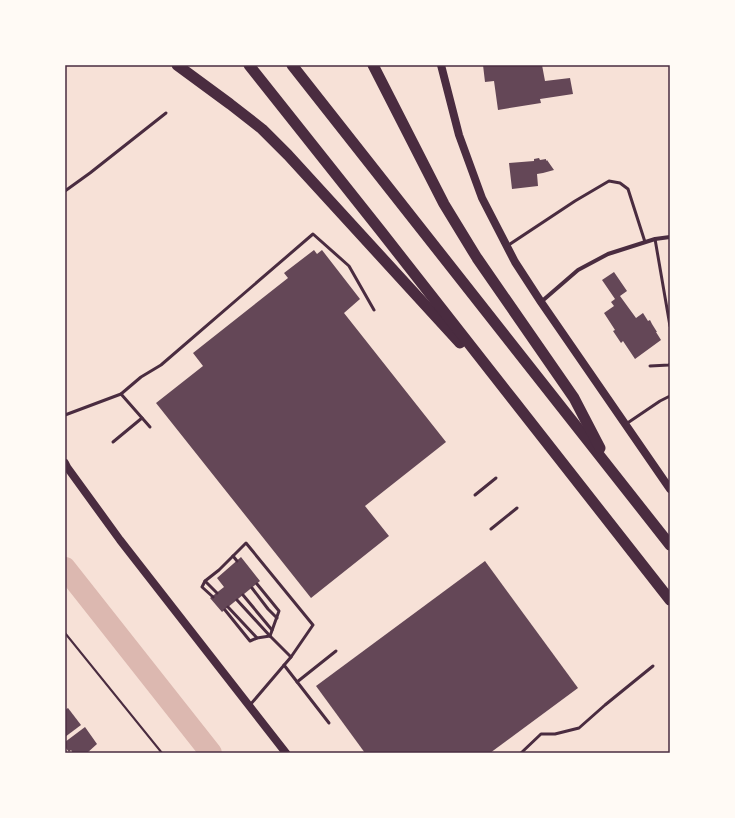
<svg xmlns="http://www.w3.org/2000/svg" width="735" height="818" font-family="'Space Grotesk',sans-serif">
  <rect width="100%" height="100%" fill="#f7e1d7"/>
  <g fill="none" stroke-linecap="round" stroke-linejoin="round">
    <polyline stroke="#dcb8b0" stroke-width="22" points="65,568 211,753"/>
  </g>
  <g fill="#644757">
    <polygon points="483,65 542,65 545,81 570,78 573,94 540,99 541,103 498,110 494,81 485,82"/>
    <polygon points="539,158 540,160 546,159 546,161 547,160 554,170 543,173 537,174 538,186 512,189 509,163 534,161 534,159"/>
    <polygon points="314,250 317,254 322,250 360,299 344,313 446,442 365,506 389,536 311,598 156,403 203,366 193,353 288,278 284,273"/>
    <polygon points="614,272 627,291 620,296 636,318 643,313 648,321 650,320 652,324 657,332 656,332 661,340 635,359 623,341 621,343 613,331 615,330 604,313 614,306 611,302 615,299 602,280"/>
    <polygon points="241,557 260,581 222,612 210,598 224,587 217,578"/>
    <polygon points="485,561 578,688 490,753 365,753 316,686"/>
    <polygon points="68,708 81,725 65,737 65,710"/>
    <polygon points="85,727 97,744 87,753 73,753 71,750 69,752 65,747 65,742"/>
  </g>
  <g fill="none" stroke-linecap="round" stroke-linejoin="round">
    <polyline stroke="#4a2c40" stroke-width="2" points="65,633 162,753"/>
    <g stroke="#4a2c40" stroke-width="3">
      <polyline points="65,191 90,173 166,113"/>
      <polyline points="655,239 670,326"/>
      <polyline points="507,246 575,201 609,181 620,183 628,189 645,242"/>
      <polyline points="650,366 669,365 670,364"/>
      <polyline points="121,394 150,427"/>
      <polyline points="65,415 121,394 141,377 161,365 313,234 349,266 374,310"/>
      <polyline points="626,424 660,401 670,396"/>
      <polyline points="113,442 142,418"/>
      <polyline points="475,495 496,478"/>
      <polyline points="491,529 517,508"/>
      <polyline points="233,556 237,561"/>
      <polyline points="205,581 217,593"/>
      <polyline points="257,584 279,611 270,636"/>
      <polyline points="252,588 268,609 277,618"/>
      <polyline points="243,595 272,630"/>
      <polyline points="213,597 202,587 205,581 219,570 246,543 313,625 291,657 250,705"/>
      <polyline points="237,600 270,636 291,657"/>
      <polyline points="228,607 257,638"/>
      <polyline points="225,610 250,641 257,638 270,636"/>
      <polyline points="284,665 329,723"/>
      <polyline points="297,682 336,651"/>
      <polyline points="521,753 541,734 555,734 579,728 605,705 653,666"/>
    </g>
    <polyline stroke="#4a2c40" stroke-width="4" points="541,302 578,270 608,254 655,239 670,237"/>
    <g stroke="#4a2c40" stroke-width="8">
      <polyline points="441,65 459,135 482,198 515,262 541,302 670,489"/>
      <polyline points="65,463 67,467 120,540 286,753"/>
    </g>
    <g stroke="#4a2c40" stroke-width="11">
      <polyline points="177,65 230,104 262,129 288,155 460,343"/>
      <polyline points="249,65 380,230 514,401 670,600"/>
      <polyline points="292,65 670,545"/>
      <polyline points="373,65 444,204 477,258 574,398 600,448"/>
    </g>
  </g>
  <rect width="735" height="818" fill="none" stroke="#fffaf5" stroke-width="132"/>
  <rect x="66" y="66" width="603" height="686" fill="none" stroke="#4a2c40" stroke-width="1.5"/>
</svg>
